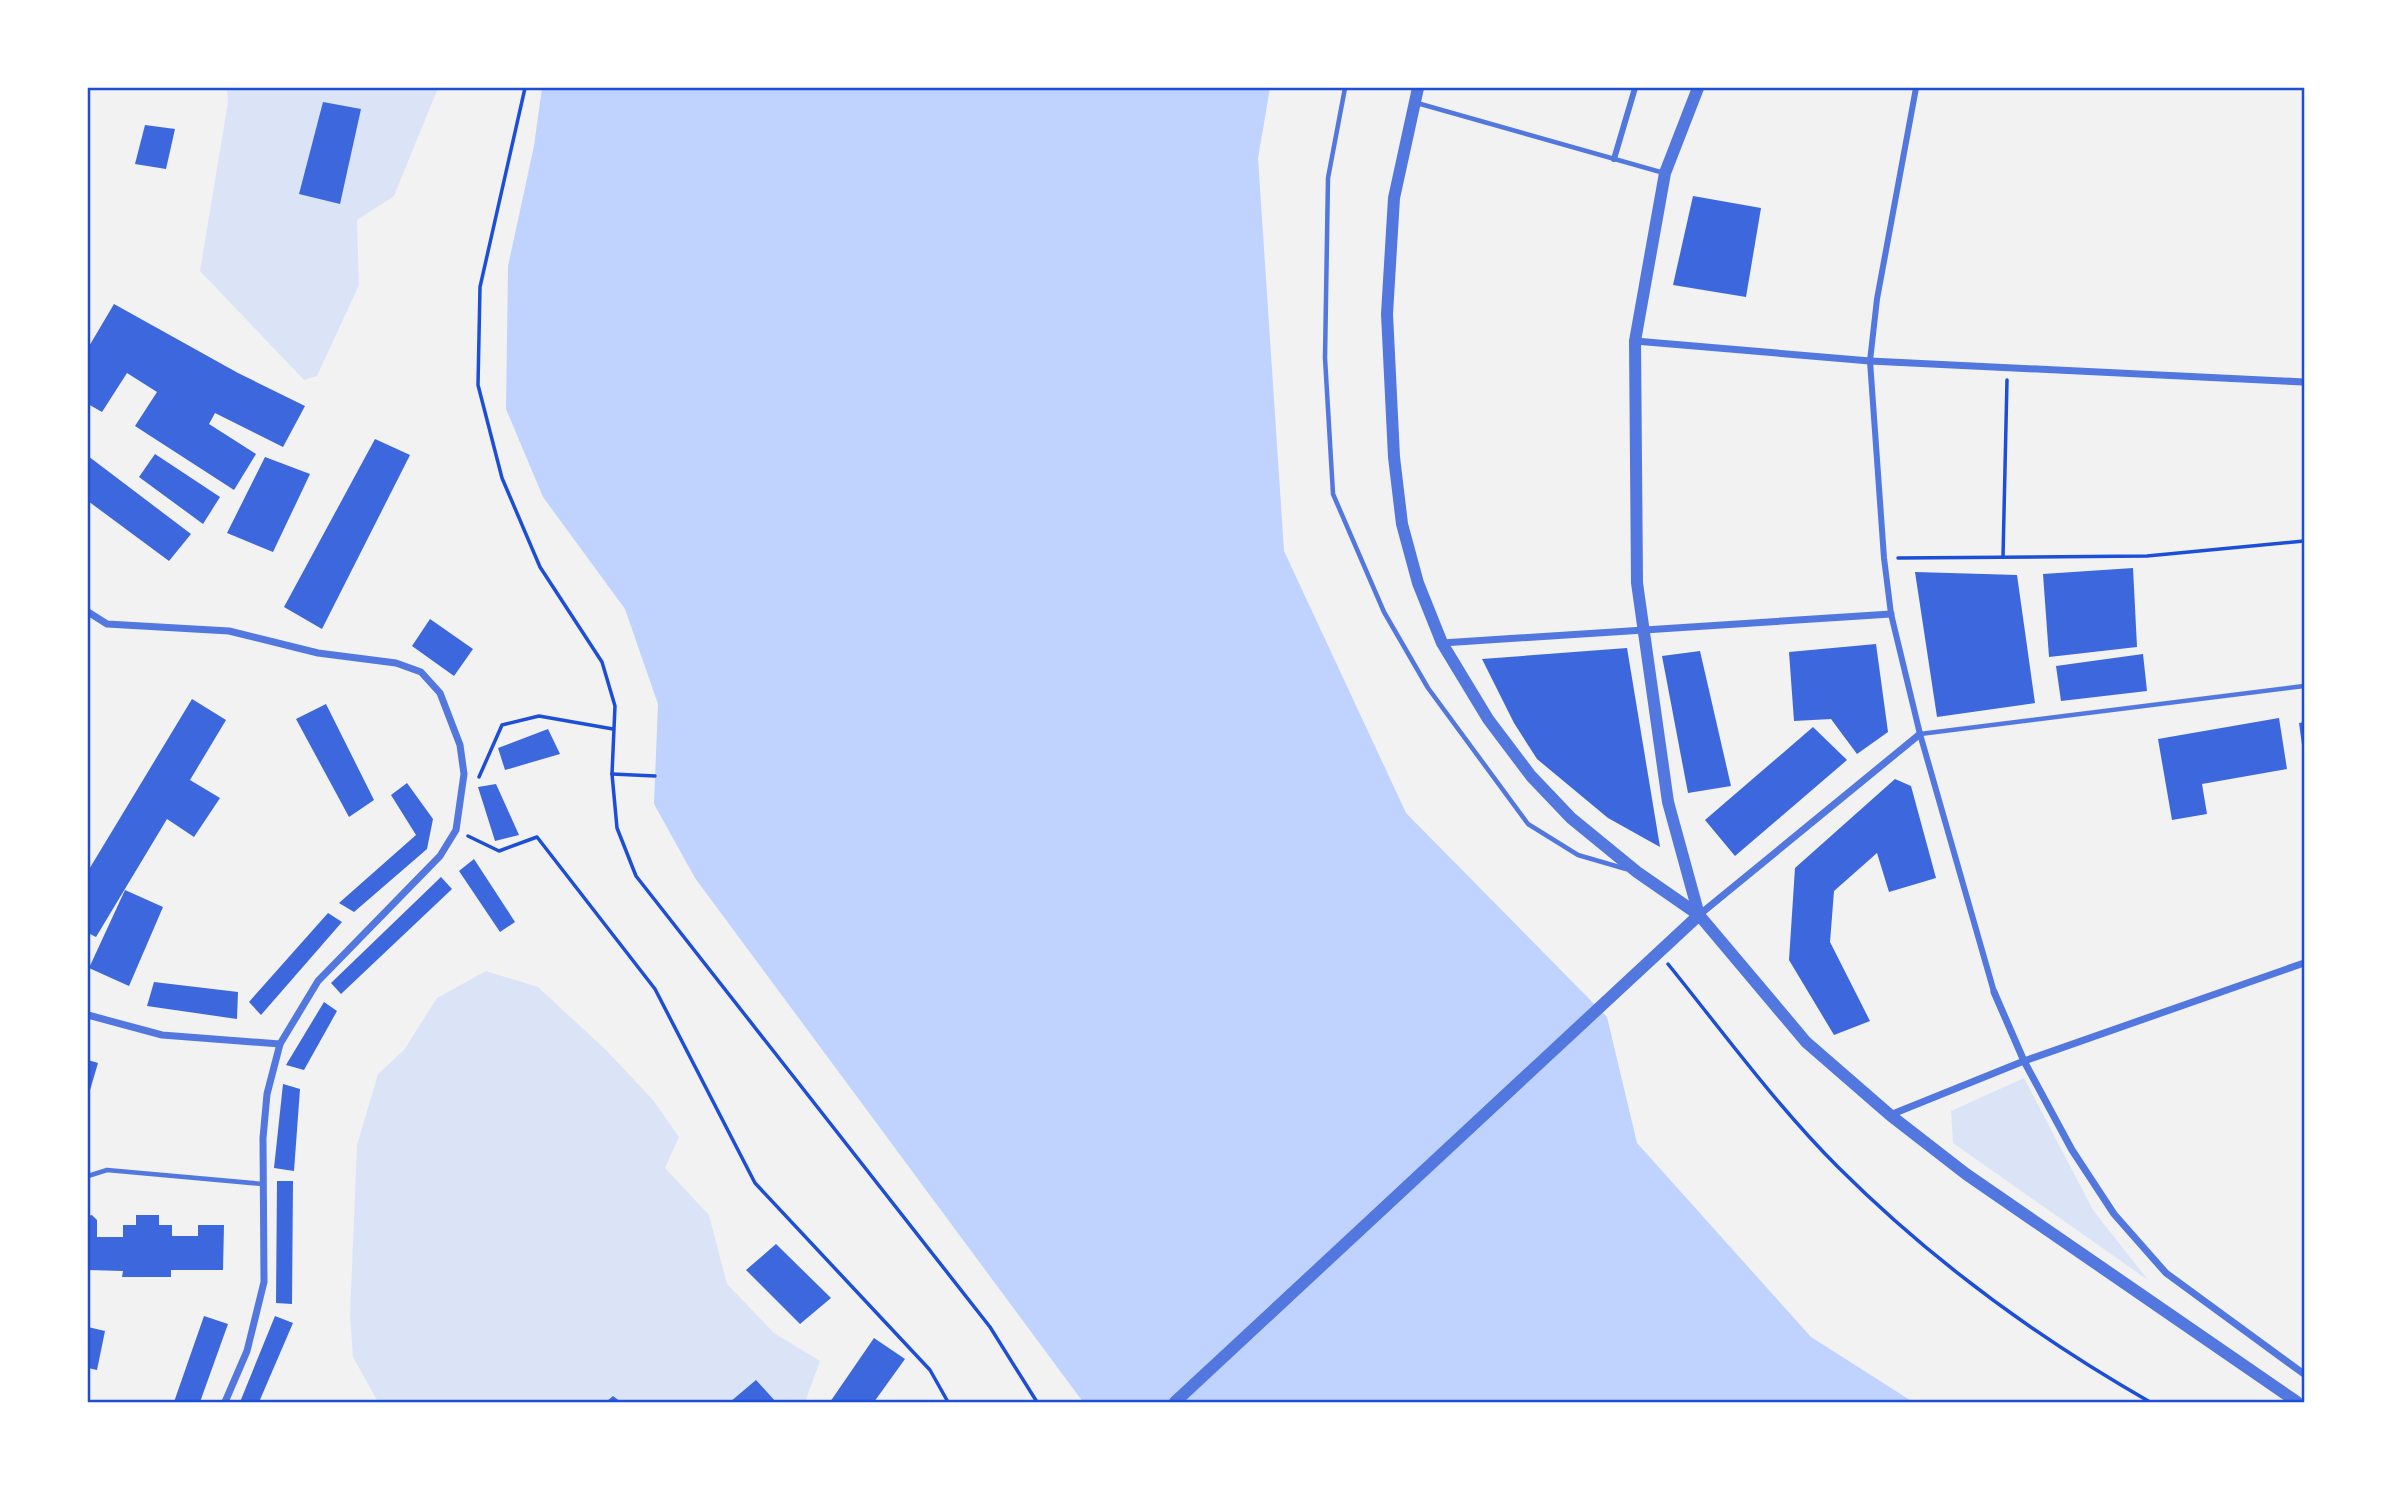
<svg xmlns="http://www.w3.org/2000/svg" width="2392" height="1490" font-family="Montserrat,sans-serif">
  <rect width="100%" height="100%" fill="#f2f2f2"/>
  <g fill="#dbe4f7">
    <polygon points="227,88 438,88 394,196 357,220 359,285 317,376 304,380 200,271 228,102"/>
    <polygon points="486,971 538,987 606,1050 653,1100 679,1137 665,1168 709,1215 727,1284 774,1333 820,1361 805,1402 378,1402 353,1357 350,1315 357,1145 378,1074 404,1050 437,998"/>
    <polygon points="2024,1078 2093,1210 2148,1280 1953,1143 1951,1111"/>
  </g>
  <polygon fill="#bfd3fe" points="542,88 1270,88 1258,158 1284,551 1406,813 1607,1017 1637,1143 1811,1337 1913,1402 1083,1402 695,878 654,804 658,704 625,609 543,497 506,409 508,266 534,146"/>
  <g fill="#3d67dc">
    <polygon points="323,102 361,109 340,204 299,194"/>
    <polygon points="145,125 175,129 166,169 135,164"/>
    <polygon points="1693,196 1761,208 1746,297 1673,285"/>
    <polygon points="114,304 238,373 305,406 283,447 215,413 209,424 256,454 234,490 135,426 157,392 127,373 102,412 88,404 88,348"/>
    <polygon points="375,439 410,455 322,629 284,607"/>
    <polygon points="155,454 220,497 203,524 139,477"/>
    <polygon points="88,456 191,534 169,561 88,501"/>
    <polygon points="265,457 310,474 273,552 227,533"/>
    <polygon points="2133,568 2137,647 2049,657 2043,574"/>
    <polygon points="1915,572 2017,575 2035,703 1937,717"/>
    <polygon points="430,619 473,649 454,676 412,646"/>
    <polygon points="1876,644 1888,732 1857,754 1831,719 1794,721 1789,652"/>
    <polygon points="1627,648 1660,847 1608,818 1537,759 1514,723 1482,659"/>
    <polygon points="1700,651 1731,786 1688,793 1662,656"/>
    <polygon points="2143,654 2147,691 2061,701 2056,666"/>
    <polygon points="192,699 226,720 190,780 220,798 194,837 167,819 96,937 88,933 88,871"/>
    <polygon points="326,704 374,800 349,817 296,719"/>
    <polygon points="2279,718 2287,769 2202,784 2207,814 2172,820 2158,739"/>
    <polygon points="2304,722 2304,752 2303,752 2299,723"/>
    <polygon points="1813,727 1847,760 1735,856 1705,820"/>
    <polygon points="548,729 560,754 505,770 498,748"/>
    <polygon points="1895,779 1911,786 1936,878 1889,892 1877,853 1834,891 1830,942 1870,1021 1834,1035 1789,960 1795,868"/>
    <polygon points="407,783 433,819 427,849 354,912 339,903 416,835 391,795"/>
    <polygon points="496,784 519,835 495,841 478,787"/>
    <polygon points="474,859 515,922 500,932 459,871"/>
    <polygon points="441,877 452,889 341,994 331,983"/>
    <polygon points="125,890 163,907 129,986 89,968"/>
    <polygon points="328,913 342,922 261,1015 249,1002"/>
    <polygon points="154,982 238,992 237,1019 147,1006"/>
    <polygon points="324,1002 337,1011 304,1070 286,1065"/>
    <polygon points="88,1060 98,1063 88,1097"/>
    <polygon points="283,1084 300,1089 294,1171 274,1168"/>
    <polygon points="277,1181 293,1181 292,1304 276,1303"/>
    <polygon points="92,1215 97,1220 97,1237 123,1237 123,1225 136,1225 136,1215 159,1215 159,1225 172,1225 172,1236 198,1236 198,1225 224,1225 223,1270 171,1270 171,1277 122,1277 123,1271 88,1270 88,1216"/>
    <polygon points="776,1244 831,1298 800,1324 746,1270"/>
    <polygon points="204,1316 228,1324 200,1402 174,1402"/>
    <polygon points="275,1316 293,1323 259,1402 240,1402"/>
    <polygon points="88,1327 105,1331 97,1370 88,1368"/>
    <polygon points="874,1338 905,1359 874,1402 830,1402"/>
    <polygon points="756,1380 776,1402 730,1402"/>
    <polygon points="613,1396 621,1402 606,1402"/>
  </g>
  <g fill="none" stroke-linecap="round" stroke-linejoin="round">
    <g stroke="#1d4ed8" stroke-width="3.5">
      <polyline points="525,88 480,287 478,385 502,478 540,567 602,662 615,706 612,774 617,828 636,876 990,1327 1037,1402"/>
      <polyline points="2003,557 2007,380"/>
      <polyline points="1898,558 2147,556 2304,541"/>
      <polyline points="612,774 655,776"/>
      <polyline points="479,777 502,725 539,716 613,729"/>
      <polyline points="468,836 499,851 537,837 655,989 755,1183 930,1370 948,1402"/>
      <path d="M1668,964C1723,1032 1776,1105 1838,1167C1931,1260 2036,1337 2150,1402"/>
    </g>
    <g stroke="#5277de" stroke-width="4.5">
      <polyline points="1345,88 1328,178 1325,358 1333,494 1384,612 1428,688 1528,824 1578,855 1626,869"/>
      <polyline points="1417,103 1664,173"/>
      <polyline points="1920,734 2304,686"/>
      <polyline points="88,1176 107,1170 263,1184"/>
    </g>
    <g stroke="#5277de" stroke-width="6">
      <polyline points="1916,88 1877,299 1870,361 1884,558 1891,614 1920,734 1994,992"/>
      <polyline points="1614,159 1635,88"/>
    </g>
    <g stroke="#5277de" stroke-width="7">
      <polyline points="1635,341 1870,361 2304,382"/>
      <polyline points="88,612 107,624 229,631 318,653 396,663 421,672 440,693 460,745 464,774 456,830 440,856 318,981 280,1044 267,1094 263,1138 264,1282 247,1351 225,1402"/>
      <polyline points="1442,643 1891,614"/>
      <polyline points="1699,915 1920,734"/>
      <polyline points="1994,992 2024,1061 2072,1150 2114,1214 2166,1273 2304,1374"/>
      <polyline points="88,1015 162,1035 280,1044"/>
      <polyline points="1890,1115 2024,1061 2304,963"/>
    </g>
    <g stroke="#5277de" stroke-width="12">
      <polyline points="1418,88 1394,198 1387,314 1394,457 1402,524 1418,583 1442,643 1488,719 1531,776 1571,818 1637,872 1699,915 1806,1042 1890,1115 1966,1174 2297,1402"/>
      <polyline points="1698,88 1665,173 1635,341 1637,583 1668,802 1699,915"/>
      <polyline points="1175,1402 1699,915"/>
    </g>
  </g>
  <rect width="2392" height="1490" fill="none" stroke="#ffffff" stroke-width="178"/>
  <rect x="89" y="89" width="2214" height="1312" fill="none" stroke="#1d4ed8" stroke-width="2.5"/>
</svg>
